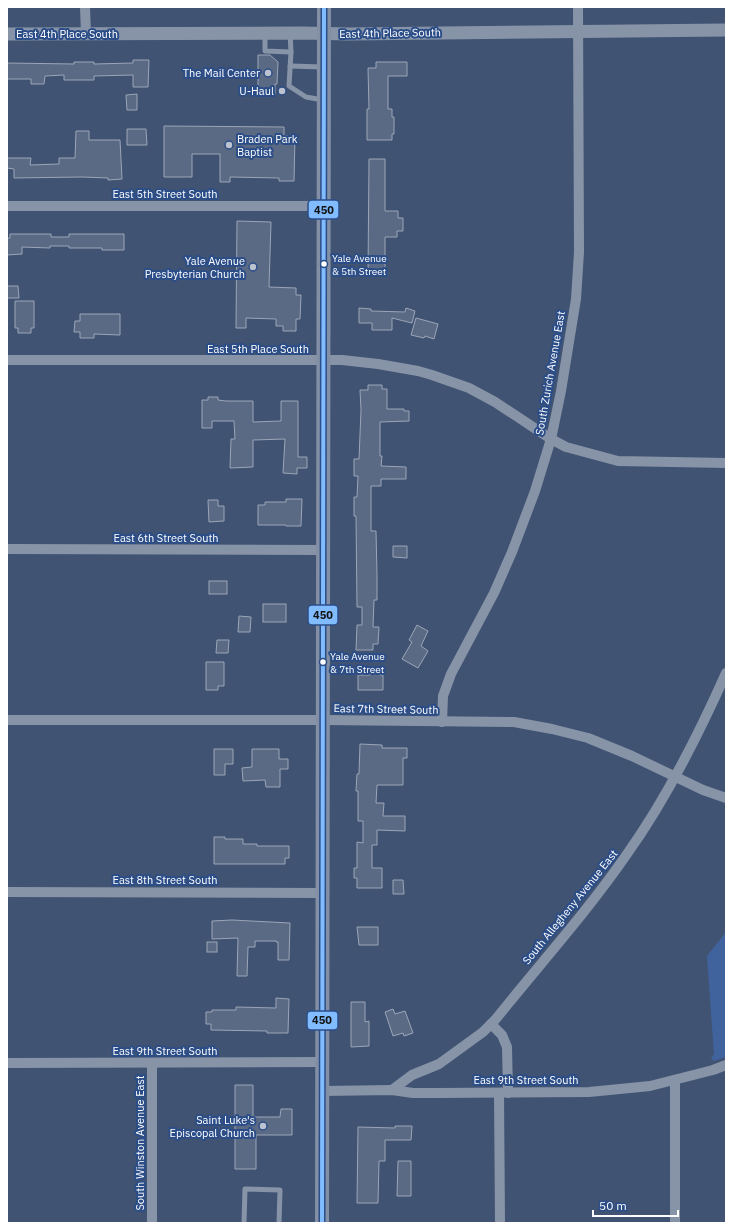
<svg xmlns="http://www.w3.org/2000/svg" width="733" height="1230" font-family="'IBM Plex Sans',sans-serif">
  <rect width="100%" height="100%" fill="#405373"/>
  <polygon fill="#40639d" points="726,932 726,1057 714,1061 711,1058 714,1054 707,956"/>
  <g fill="#5b6a84" stroke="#9ba5b7">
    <polygon points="258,55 270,55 278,62 277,84 275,84 275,95 258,95"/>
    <polygon points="133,60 149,60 148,87 133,87 133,75 94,76 94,80 64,80 64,75 45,76 44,84 31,84 31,79 7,79 7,63 74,64 74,62 94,62 94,64 133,63"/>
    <polygon points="376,62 407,62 407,76 388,76 388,109 392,109 392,117 394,117 394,134 392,134 392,140 367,140 367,109 369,109 368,68 376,68"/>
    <polygon points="137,94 137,110 127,110 126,95"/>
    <polygon points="164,126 284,127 284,136 295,136 294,181 279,181 279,178 230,177 230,182 220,182 220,154 192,154 192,177 164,177"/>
    <polygon points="127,129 146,129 147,145 127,145"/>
    <polygon points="76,131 89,131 89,140 120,140 122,179 108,180 108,178 82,177 14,178 14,169 7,168 7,158 31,158 30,165 59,164 59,158 75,158"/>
    <polygon points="369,159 385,159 385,211 398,211 398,218 403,218 403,231 397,231 397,237 385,237 385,275 368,274"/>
    <polygon points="237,221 271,222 269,287 296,288 296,295 301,295 300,319 296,319 296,331 283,331 283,326 276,326 276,319 246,318 246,328 236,328"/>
    <polygon points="10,234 51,234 51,237 69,237 69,234 124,234 124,250 102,250 102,248 69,248 69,246 50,246 50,248 22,247 22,254 7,255 7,238 10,238"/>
    <polygon points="7,286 18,286 19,298 7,298"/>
    <polygon points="15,301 34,301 34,328 31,328 31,333 18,333 18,328 15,328"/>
    <polygon points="359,308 371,309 371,311 405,312 406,308 415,311 412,323 392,318 392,330 372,330 372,323 359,323"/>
    <polygon points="80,314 120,314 120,335 94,334 94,338 80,338 80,332 74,332 75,321 80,321"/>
    <polygon points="416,318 438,324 434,339 425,336 424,338 411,335"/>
    <polygon points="368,385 382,385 382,389 387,389 387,409 404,409 404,411 409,411 409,421 380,422 380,456 382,456 381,466 406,467 406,479 381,479 381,486 371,486 371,531 376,531 377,575 377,600 374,600 373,627 379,627 378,644 373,644 373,650 356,650 357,625 362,625 362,607 357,607 356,516 354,516 354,497 357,497 358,476 354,476 354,459 359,459 361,410 360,390 368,390"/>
    <polygon points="208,397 218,397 218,400 226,401 253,401 253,422 281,421 281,401 298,401 298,457 307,457 307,468 297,468 297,474 283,473 285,439 253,440 253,467 230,468 231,439 235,439 234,421 212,421 212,428 202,428 202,400 208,400"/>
    <polygon points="286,499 302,499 301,526 286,526 286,525 258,525 258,505 265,505 265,502 286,502"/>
    <polygon points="208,500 218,500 218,506 224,506 224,521 209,522"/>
    <polygon points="393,546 407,546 407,558 393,557"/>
    <rect x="209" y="581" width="18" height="13"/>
    <rect x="263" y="604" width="23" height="18"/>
    <polygon points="239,616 251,617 250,632 238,632"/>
    <polygon points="417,625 428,631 421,646 428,651 418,668 402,659 412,642 409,640"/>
    <polygon points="217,640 229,640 228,653 216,653"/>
    <polygon points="206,662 224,662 224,686 218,686 218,690 206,690"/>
    <polygon points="370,671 380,672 380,675 383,675 383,690 358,690 358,675 370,675"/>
    <polygon points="360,744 382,745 382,748 407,748 407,758 403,758 403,785 377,785 376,803 384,803 383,816 405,816 405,831 377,830 377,845 372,845 372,868 382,868 382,888 357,888 357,878 354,878 354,868 357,868 357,842 363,843 363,821 358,821 358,791 356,791 357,774 359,774"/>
    <polygon points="214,749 233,749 233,764 225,764 225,775 214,775"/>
    <polygon points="252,749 279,749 279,759 288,759 288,769 280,769 280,787 266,787 265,780 243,781 242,768 252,767"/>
    <polygon points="214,837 225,837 225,839 243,839 243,844 257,844 257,846 289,846 289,858 285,858 285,864 214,864"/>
    <polygon points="393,880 403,880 404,894 393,894"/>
    <polygon points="232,920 290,923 289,960 278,960 278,942 276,942 276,941 255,941 255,947 248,947 247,976 237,976 238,938 212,939 212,921"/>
    <polygon points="357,927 378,927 378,945 359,945"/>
    <rect x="207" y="942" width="10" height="10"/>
    <polygon points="276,998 289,999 288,1033 267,1033 267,1031 211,1030 211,1024 206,1024 206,1012 212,1012 212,1010 236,1010 236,1007 276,1008"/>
    <polygon points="351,1002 365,1002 365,1022 369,1021 369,1046 351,1047"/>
    <polygon points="393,1009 395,1014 405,1011 413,1033 404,1036 403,1033 393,1036 385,1012"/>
    <polygon points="235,1085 253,1085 253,1117 280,1117 281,1109 292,1109 292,1135 256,1135 256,1169 235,1169"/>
    <polygon points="395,1126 412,1126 411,1140 385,1140 385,1161 379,1161 378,1203 357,1203 358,1127 395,1128"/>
    <polygon points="398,1161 411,1161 411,1196 397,1196"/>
  </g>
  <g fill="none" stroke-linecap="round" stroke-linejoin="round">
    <g stroke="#8794a8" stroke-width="5">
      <polyline points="290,33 291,52 289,86 306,97 323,100"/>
      <polyline points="265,34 265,51 291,52"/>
      <polyline points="290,66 323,67"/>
      <polyline points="244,1223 245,1189 280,1190 279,1223"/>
    </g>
    <g stroke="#8794a8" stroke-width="10">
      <polyline points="85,7 86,34"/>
      <polyline points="7,206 324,206"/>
      <polyline points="7,360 342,360 378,364 418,371 432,375 469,388 495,402 551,439 566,447 618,461 726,463"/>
      <polyline points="7,549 324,550"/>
      <polyline points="7,720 323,720 514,722 552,729 588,738 632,756 703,790 726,798"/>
      <polyline points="442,722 443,696 451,674 494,593 512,552 535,491 551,439 561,391 576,299 579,252 578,7"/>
      <polyline points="7,892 323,893"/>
      <polyline points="491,1024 502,1035 507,1047 508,1093"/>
      <polyline points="7,1063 323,1062"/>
      <polyline points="675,1080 675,1223"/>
      <path d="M392,1090L412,1075L439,1064L483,1032L495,1020C539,965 587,912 627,854C667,798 698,736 726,673"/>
      <polyline points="323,1091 392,1090 413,1093 437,1093 589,1092 630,1088 650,1086 713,1070 726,1065"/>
      <polyline points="499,1093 500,1223"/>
      <polyline points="152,1223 152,1063"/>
    </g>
    <polyline stroke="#8794a8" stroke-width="13" points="7,34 302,33 349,34 726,30"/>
    <polyline stroke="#828fa4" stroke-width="14" points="322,1223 324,7"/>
    <g stroke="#2b4d88" stroke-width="7">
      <polyline id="bus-1" points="322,1223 324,7"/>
    </g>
    <use href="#bus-1" stroke="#80bcff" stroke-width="4"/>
  </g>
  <g fill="#bcc3ce" stroke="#2b4d88" stroke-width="1.5">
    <circle cx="268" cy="73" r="4"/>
    <circle cx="282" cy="91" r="4"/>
    <circle cx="229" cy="145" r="4"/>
    <circle cx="253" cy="267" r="4"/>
    <circle cx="263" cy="1126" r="4"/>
  </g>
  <g fill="#fff" stroke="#2b4d88" stroke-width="1.5">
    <circle cx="324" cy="264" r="3.5"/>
    <circle cx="323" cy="662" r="3.5"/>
  </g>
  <g text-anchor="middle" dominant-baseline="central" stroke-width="4" stroke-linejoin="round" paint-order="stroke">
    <g font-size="10" fill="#fff" stroke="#2b4d88" text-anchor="start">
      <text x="332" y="258">Yale Avenue<tspan x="332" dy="13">&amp; 5th Street</tspan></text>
      <text x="330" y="656">Yale Avenue<tspan x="330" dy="13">&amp; 7th Street</tspan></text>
    </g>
    <g font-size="11" fill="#fff" stroke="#2b4d88">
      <text transform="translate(390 33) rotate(-1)">East 4th Place South</text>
      <text x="67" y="34">East 4th Place South</text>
      <text x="165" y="194">East 5th Street South</text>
      <text x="258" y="349">East 5th Place South</text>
      <text transform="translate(550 373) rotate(-80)">South Zurich Avenue East</text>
      <text x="166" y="538">East 6th Street South</text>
      <text transform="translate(386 709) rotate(1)">East 7th Street South</text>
      <text x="165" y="880">East 8th Street South</text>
      <text transform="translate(570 907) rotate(-51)">South Allegheny Avenue East</text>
      <text x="165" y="1051">East 9th Street South</text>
      <text x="526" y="1080">East 9th Street South</text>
      <text transform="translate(140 1143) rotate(-90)">South Winston Avenue East</text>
    </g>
    <g font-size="11" fill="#fff" stroke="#2b4d88" text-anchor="end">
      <text x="260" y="73">The Mail Center</text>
      <text x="274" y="91">U-Haul</text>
      <text x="237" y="139" text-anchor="start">Braden Park<tspan x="237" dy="13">Baptist</tspan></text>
      <text x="245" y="261">Yale Avenue<tspan x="245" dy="13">Presbyterian Church</tspan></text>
      <text x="255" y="1120">Saint Luke's<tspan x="255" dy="13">Episcopal Church</tspan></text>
    </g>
  </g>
  <g stroke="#2b4d88" stroke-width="1.5">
    <rect x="308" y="200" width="31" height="19" rx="4" fill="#80bcff"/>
    <rect x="308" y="605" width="30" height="20" rx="4" fill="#80bcff"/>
    <rect x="307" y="1011" width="31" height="19" rx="4" fill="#80bcff"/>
  </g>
  <g font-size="11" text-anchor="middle" font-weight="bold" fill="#111">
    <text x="324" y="214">450</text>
    <text x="323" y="619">450</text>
    <text x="322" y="1024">450</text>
  </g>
  <rect width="733" height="1230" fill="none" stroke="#ffffff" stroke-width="16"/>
  <path d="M593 1210v6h85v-6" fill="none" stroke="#ffffff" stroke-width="2"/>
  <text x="599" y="1210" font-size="12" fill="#ffffff" stroke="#2b4d88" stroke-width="3" paint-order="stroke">50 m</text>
</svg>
